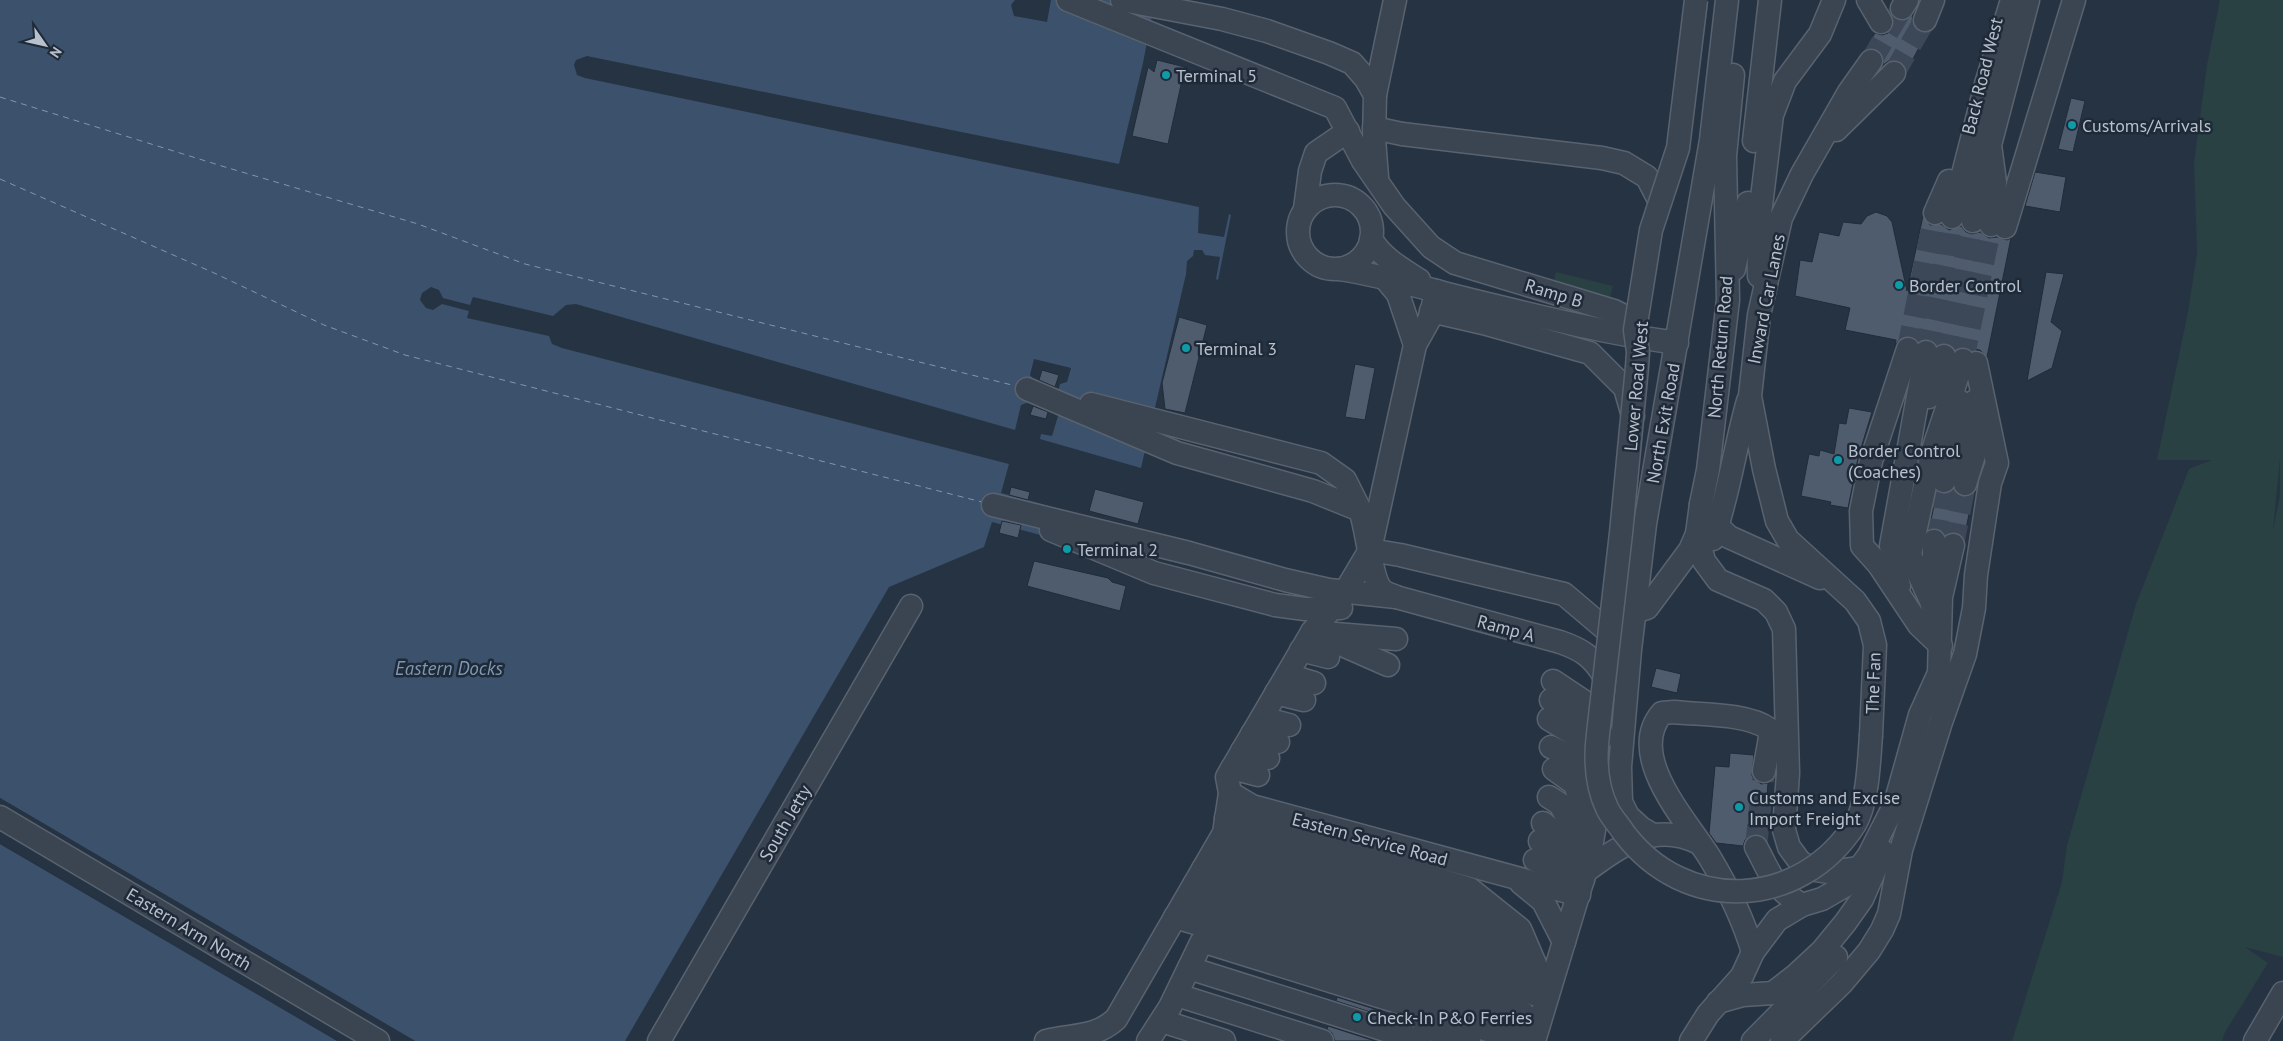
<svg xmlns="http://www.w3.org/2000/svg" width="2283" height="1041" font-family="'PT Sans',sans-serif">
  <rect width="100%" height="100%" fill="#263343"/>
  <g fill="#294143" fill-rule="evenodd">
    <path d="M2220,0H2283V957L2245,947L2268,963L2224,1034L2222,1041H2012L2062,882L2067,845L2136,604L2189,469L2212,460H2157L2188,312L2197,253L2194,162L2207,65ZM2280,459V496L2273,530V529Z"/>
    <polygon points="1556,272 1613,286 1605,316 1548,301"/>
  </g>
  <g fill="#3c516b">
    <polygon points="0,0 1015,0 1011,5 1014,16 1047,22 1051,0 1155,0 1143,63 1119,164 587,56 576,60 574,65 577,75 585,78 1199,207 1198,233 1224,237 1229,214 1231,215 1218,280 1216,279 1220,257 1205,255 1202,250 1194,250 1193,256 1187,261 1186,274 1141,468 1040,439 1041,434 1052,436 1058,416 1053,412 1060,384 1067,382 1071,368 1034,359 1030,375 1035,381 1029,402 1021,405 1015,430 576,304 566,305 553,316 473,297 470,305 443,298 439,290 431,287 422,293 420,300 426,308 433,310 442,304 469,311 467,318 549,336 552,344 562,348 1009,464 1001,493 1145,532 1138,561 992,522 984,547 889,587 625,1041 415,1041 0,798"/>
    <polygon points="0,844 337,1041 0,1041"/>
  </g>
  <g fill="#263343">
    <polygon points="0,798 415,1041 410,1041 0,801"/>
    <polygon points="0,842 338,1039 340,1041 0,844"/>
  </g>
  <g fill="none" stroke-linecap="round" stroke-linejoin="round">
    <g stroke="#7f97b3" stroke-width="1" stroke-dasharray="6 5" stroke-linecap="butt">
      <polyline points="0,97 225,167 418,224 525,264 1016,386"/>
      <polyline points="0,179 212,272 324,325 405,355 982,502"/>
    </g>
  </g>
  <g fill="#4f5c6e" stroke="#212c3a">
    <polygon points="1913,15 1912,22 1915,28 1921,32 1927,33 1907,70 1904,64 1897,60 1890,60 1883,65 1883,56 1879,51 1873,48 1866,49 1875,33 1882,35 1888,33 1893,28 1893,17 1902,21"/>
    <polygon points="1157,60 1185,67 1168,144 1132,136 1148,67 1154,72"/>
    <polygon points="2071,98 2085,101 2073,152 2058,149"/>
    <polygon points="2035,172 2066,177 2060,212 2025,206"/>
    <polygon points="1876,212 1887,216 1892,222 1907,291 1923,216 1930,225 1941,224 1949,230 1961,226 1966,232 1972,234 1980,232 1989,238 1997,237 2007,240 2011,238 1987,357 1980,350 1961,347 1955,350 1949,344 1942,343 1937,345 1929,339 1919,342 1913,337 1906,336 1899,340 1895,346 1896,340 1845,330 1850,308 1795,296 1800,260 1812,262 1819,232 1839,236 1843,222 1861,224 1867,216"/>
    <polygon points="2046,272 2064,274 2051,322 2062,331 2052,368 2027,381"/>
    <polygon points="1179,317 1207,325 1185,413 1165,409 1162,383"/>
    <polygon points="1355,364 1375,368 1365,420 1345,417"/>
    <polygon points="1042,370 1059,375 1055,387 1039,380"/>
    <polygon points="1033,406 1048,412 1046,419 1030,415"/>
    <polygon points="1849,408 1872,412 1858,458 1848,508 1830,505 1831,502 1801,496 1809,454 1819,456 1820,450 1834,454 1839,423 1846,424"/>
    <polygon points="1011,487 1030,492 1028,500 1009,495"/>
    <polygon points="1095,489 1144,502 1138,524 1089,511"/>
    <polygon points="1954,490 1962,497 1973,494 1964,539 1956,532 1945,535 1940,529 1929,529 1937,492 1946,494"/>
    <polygon points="1002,521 1021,525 1018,538 999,533"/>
    <polygon points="1034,561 1108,578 1112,582 1126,586 1120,611 1027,586"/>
    <polygon points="1656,668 1681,674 1677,693 1651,687"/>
    <polygon points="1730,753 1754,755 1752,776 1761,784 1768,783 1764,837 1757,834 1750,835 1745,840 1743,846 1716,843 1709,833 1715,766 1729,767"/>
    <polygon points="1337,997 1384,1012 1383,1016 1336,1001"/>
    <polygon points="1328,1026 1375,1041 1335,1041 1332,1033 1327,1029"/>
  </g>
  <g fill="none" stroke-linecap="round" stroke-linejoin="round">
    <g stroke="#3c4858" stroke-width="22" stroke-dasharray="22 11" stroke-linecap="butt">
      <polyline points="1871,61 1902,8"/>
      <polyline points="1894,73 1925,20"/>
      <polyline points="1908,349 1935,213"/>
      <polyline points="1926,352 1946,256 1952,217"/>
      <polyline points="1944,356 1973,221"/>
      <polyline points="1963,360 1991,225"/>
      <polyline points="1934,541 1944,481"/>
      <polyline points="1953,545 1965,484"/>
      <polyline points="1756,847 1764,771"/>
    </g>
    <g stroke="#59636f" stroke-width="25">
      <g id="minor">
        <polyline points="1068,0 1335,108 1363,161 1394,206 1431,247 1455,263 1614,311 1626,317 1635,330"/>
        <polyline points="1122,0 1222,19 1267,31 1329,53 1352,63 1366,79 1375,95 1374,139 1377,177"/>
        <polyline points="1868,0 1881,22"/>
        <polyline points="1902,8 1907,0"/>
        <polyline points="1925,20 1933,0"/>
        <polyline points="1871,61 1849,92 1802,174 1781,218 1759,315 1750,396 1764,469 1777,521 1788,540 1855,601 1869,621 1875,645 1871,735"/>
        <polyline points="1733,75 1725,156 1728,300 1708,470 1701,504 1707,516 1729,537 1820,578"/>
        <polyline points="1375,95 1395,0"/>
        <polyline points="1374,128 1402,134 1602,158 1624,163 1647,177 1660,202"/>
        <polyline points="1836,130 1894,73"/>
        <polyline points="1754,141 1770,0"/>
        <circle cx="1335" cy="232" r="37"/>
        <polyline points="1305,209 1310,171 1316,153 1348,131"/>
        <polyline points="1935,213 1949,181"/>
        <polyline points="1952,217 1986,84 2012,0"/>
        <polyline points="1973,221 1976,155 1983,130"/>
        <polyline points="1991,225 1995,182 1990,145 2028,0"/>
        <polyline points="2005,227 2074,0"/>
        <path d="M1371,239C1382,258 1402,269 1419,280"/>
        <path d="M1339,269C1387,276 1433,291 1479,302C1545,318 1611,334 1677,343"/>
        <polyline points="1734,269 1748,203"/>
        <polyline points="1759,276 1758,231 1772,115 1785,81 1820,34 1834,0"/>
        <polyline points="1384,277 1398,294 1415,345"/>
        <polyline points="1431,311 1483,323 1590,353 1625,388 1633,416"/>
        <polyline points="1908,349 1871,461 1861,511 1862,546 1879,565 1919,625 1941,646"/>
        <path d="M1027,389L1177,453L1313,491L1360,510C1367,528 1371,580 1382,590C1385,593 1392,595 1396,597"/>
        <polyline points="1929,397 1944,356"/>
        <polyline points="1091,404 1321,463 1345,480 1360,510"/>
        <polyline points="1944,481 1954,451 1959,401"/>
        <polyline points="1965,484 1974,455 1975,401"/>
        <polyline points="1701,504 1697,534 1704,561 1718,580 1764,600 1776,612 1784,629 1788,773 1784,830 1789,847 1800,862 1815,870 1829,872 1860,868"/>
        <path d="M993,505L1189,553L1285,580L1329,590L1396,597L1560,642C1581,649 1593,657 1604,676"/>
        <polyline points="1051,530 1154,573 1275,605 1305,609 1341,608"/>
        <path d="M1713,539C1729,494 1735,446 1748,401"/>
        <polyline points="1934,541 1934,565 1939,587"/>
        <polyline points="1370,550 1400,555 1564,594 1610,633"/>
        <polyline points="1899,586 1891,546 1926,352"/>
        <polyline points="1624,615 1647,608 1690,550 1697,534"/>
        <polyline points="1936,619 1931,601 1910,555 1932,453 1963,360"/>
        <polyline points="1312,632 1396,639"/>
        <polyline points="1329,639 1388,665"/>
        <polyline points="1301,650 1328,657"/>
        <polyline points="1287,675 1314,683"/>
        <polyline points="1553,681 1583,701 1601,731 1602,738"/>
        <polyline points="1276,693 1304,700"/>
        <polyline points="1551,700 1570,711 1591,740"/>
        <polyline points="1262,718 1289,725"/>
        <polyline points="1549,719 1572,733 1589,751 1595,777"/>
        <polyline points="1252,734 1278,742"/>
        <path d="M1551,747C1572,756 1581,770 1593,788"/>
        <polyline points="1242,751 1268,758"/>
        <polyline points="1232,768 1258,775"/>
        <polyline points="1554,769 1575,784 1580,800 1586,841"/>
        <polyline points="1230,793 1252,806 1579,895"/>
        <polyline points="1549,797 1560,804 1581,843"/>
        <polyline points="0,817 378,1041"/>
        <polyline points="1226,818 1260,830 1376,860 1470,889 1520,929 1535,964 1546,999"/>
        <polyline points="1543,823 1566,842 1583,880"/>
        <polyline points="1653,835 1641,828 1628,816 1621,802 1620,767 1630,650 1645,524 1711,140 1727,0"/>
        <polyline points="1222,837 1496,916"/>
        <polyline points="1540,841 1546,845 1567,863"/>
        <path d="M1756,847C1772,876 1772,887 1802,905"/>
        <polyline points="1213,853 1503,938 1522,950 1533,962"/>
        <polyline points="1535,860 1573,876"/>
        <polyline points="1203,869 1359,912 1498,954 1530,978 1540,994"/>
        <path d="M1586,871C1621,845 1655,821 1699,843"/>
        <polyline points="1521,883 1543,901 1564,942"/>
        <polyline points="1194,885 1492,973 1522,986 1534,994"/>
        <path d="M1185,901L1486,991C1509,1002 1522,1008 1537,1030"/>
        <polyline points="1175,917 1514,1018 1525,1024"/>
        <path d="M1753,952C1743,919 1728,888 1710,858C1688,822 1625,756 1662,713L1674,712C1701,715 1747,713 1769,729L1770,738L1764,771"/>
        <polyline points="1189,968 1420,1041"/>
        <polyline points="1177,995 1322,1041"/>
        <polyline points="1718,1002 1743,995 1773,993 1795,976 1822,951 1845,923 1862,899 1883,851"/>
        <polyline points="1162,1021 1224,1041"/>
        <polyline points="1425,1027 1469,1041"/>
        <polyline points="659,1041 911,606"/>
        <path d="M1046,1041C1072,1034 1094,1039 1116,1019L1224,833L1230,793L1227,777L1312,632L1345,592L1370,550L1415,345L1429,320L1437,291"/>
        <polyline points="1148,1041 1170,1007 1202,941 1523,1041"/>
        <polyline points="1534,1041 1589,859 1602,784"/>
        <polyline points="1691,1041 1708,1014 1742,976 1753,952 1777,920 1802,905 1822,899 1848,884 1869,855 1895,804 1920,715 1939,673 1941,597 1953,545"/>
        <polyline points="1753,1041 1836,957"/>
        <polyline points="1782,1041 1842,983 1869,951 1882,930 1889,914 1901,850 1941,722 1965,654 1974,608 1976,575 1990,483 1997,463 1976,363"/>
        <polyline points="2255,1041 2283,993"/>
      </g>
    </g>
    <use href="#minor" stroke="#3b4552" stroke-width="22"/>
    <g stroke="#59636f" stroke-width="25" stroke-linecap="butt">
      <path id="minor-bridge" d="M1696,0L1678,148L1651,230L1635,330L1638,352L1637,367L1621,533L1598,734C1595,758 1596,785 1607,808C1611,817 1619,825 1624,833C1685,914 1800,910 1855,824C1868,803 1869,760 1871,735"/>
    </g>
    <use href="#minor-bridge" stroke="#3b4552" stroke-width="22"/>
  </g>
  <g fill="#0f9aa8" stroke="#1f2a38" stroke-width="2">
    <circle cx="1166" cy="75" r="5"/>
    <circle cx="2072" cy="125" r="5"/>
    <circle cx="1899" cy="285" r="5"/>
    <circle cx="1186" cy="348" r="5"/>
    <circle cx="1838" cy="460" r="5"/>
    <circle cx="1067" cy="549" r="5"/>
    <circle cx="1739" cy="807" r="5"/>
    <circle cx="1357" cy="1017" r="5"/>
  </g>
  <g text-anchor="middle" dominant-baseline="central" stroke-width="5" stroke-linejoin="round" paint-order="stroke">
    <g font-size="18" fill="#b8c0cc" stroke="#1f2a38" text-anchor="start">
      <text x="1176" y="75">Terminal 5</text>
      <text x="2082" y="125">Customs/Arrivals</text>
      <text x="1909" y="285">Border Control</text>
      <text x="1196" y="348">Terminal 3</text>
      <text x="1848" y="450">Border Control<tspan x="1848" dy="21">(Coaches)</tspan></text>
      <text x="1077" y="549">Terminal 2</text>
      <text x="1749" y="797">Customs and Excise<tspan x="1749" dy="21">Import Freight</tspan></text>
      <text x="1367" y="1017">Check-In P&amp;O Ferries</text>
    </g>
    <g font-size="18" fill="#b8c0cc" stroke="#1f2a38">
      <text transform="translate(1982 76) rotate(-76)">Back Road West</text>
      <text transform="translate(1554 293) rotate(17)">Ramp B</text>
      <text transform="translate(1766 299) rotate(-79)">Inward Car Lanes</text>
      <text transform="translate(1720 347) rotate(-85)">North Return Road</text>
      <text transform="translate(1636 386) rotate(-85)">Lower Road West</text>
      <text transform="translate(1663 423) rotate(-80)">North Exit Road</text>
      <text transform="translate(1506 628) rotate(15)">Ramp A</text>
      <text transform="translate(1873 683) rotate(-88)">The Fan</text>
      <text transform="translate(785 823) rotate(-60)">South Jetty</text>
      <text transform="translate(1370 839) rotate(15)">Eastern Service Road</text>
      <text transform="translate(189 929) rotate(31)">Eastern Arm North</text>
    </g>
    <g font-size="19" font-style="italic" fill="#7f97b3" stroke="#1f2a38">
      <text x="449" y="668">Eastern Docks</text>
    </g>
  </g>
  <g transform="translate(45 45) rotate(124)" stroke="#1f2a38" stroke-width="4" paint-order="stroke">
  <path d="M0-4L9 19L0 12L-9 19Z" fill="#b8c0cc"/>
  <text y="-8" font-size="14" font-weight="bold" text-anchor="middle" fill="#b8c0cc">N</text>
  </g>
</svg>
